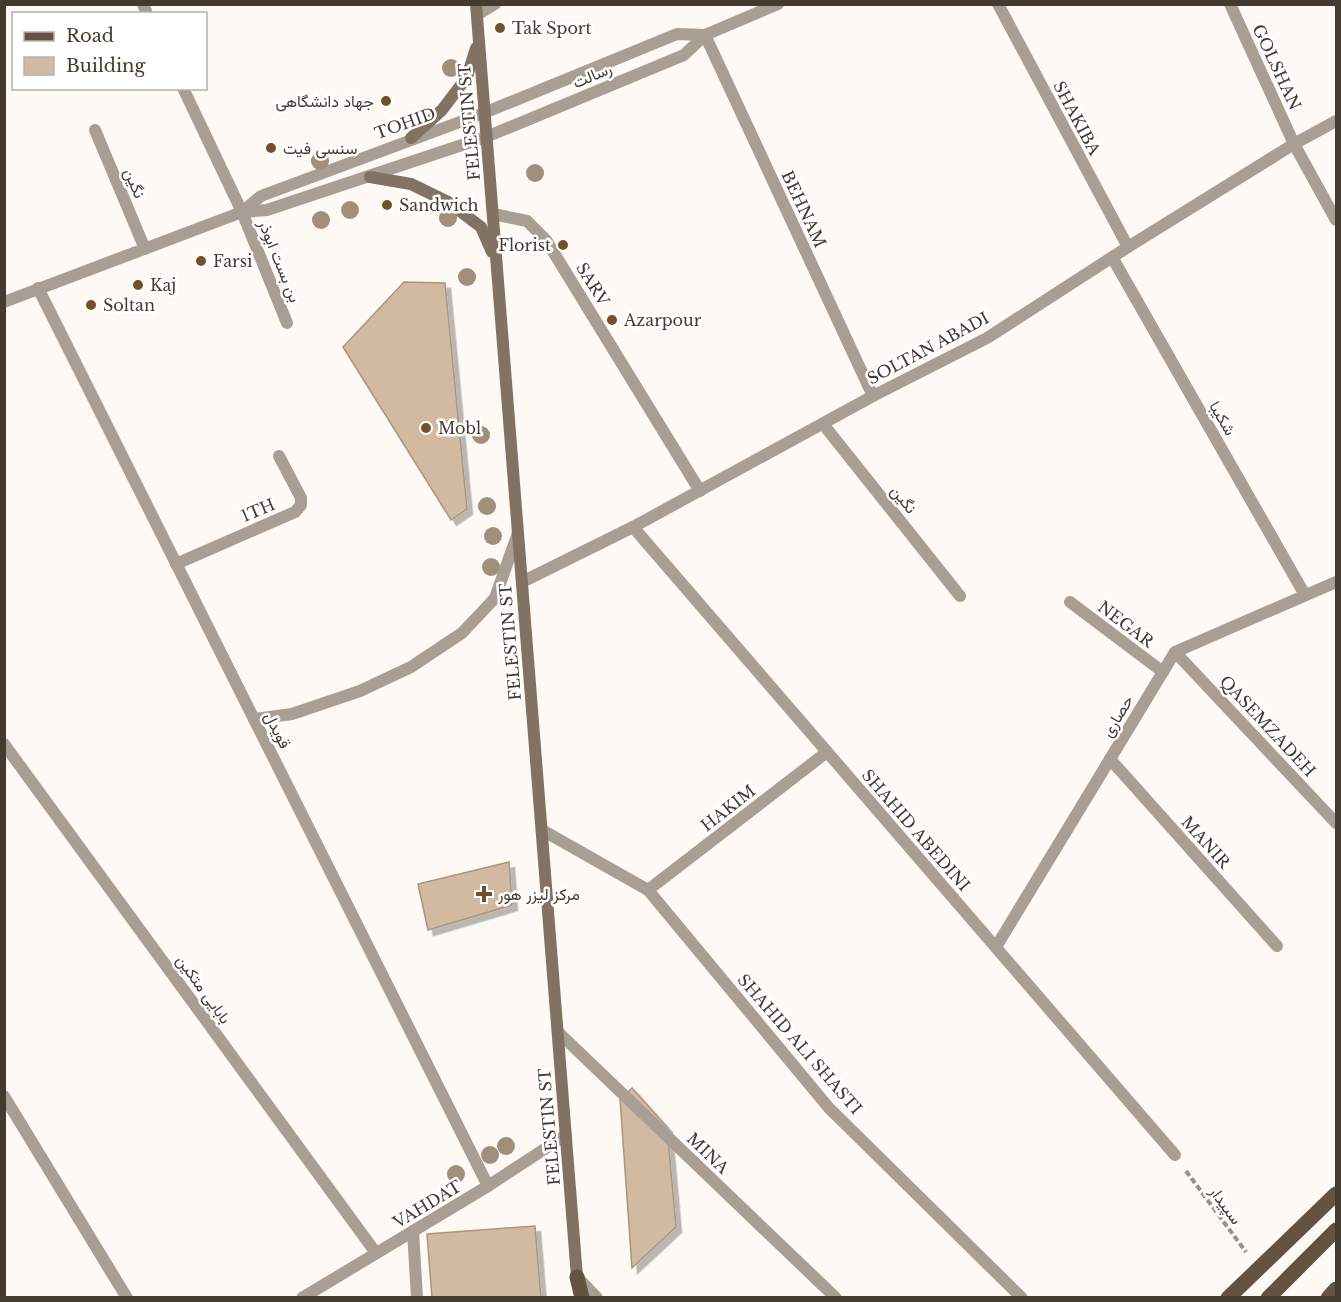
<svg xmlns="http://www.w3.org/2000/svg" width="1341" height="1302" font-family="'Libre Baskerville',Vazirmatn,serif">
  <defs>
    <filter id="shadow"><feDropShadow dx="5.5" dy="5.5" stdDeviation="0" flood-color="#0004"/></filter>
  </defs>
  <rect width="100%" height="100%" fill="#fef9f4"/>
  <g fill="#d1b9a2" stroke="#ac957f" stroke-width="1.5" filter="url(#shadow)">
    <polygon points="404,282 445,283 467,509 451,520 343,347"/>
    <polygon points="509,862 512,905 428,930 418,884"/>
    <polygon points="632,1088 667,1127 676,1227 632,1268 620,1099"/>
    <polygon points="535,1226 541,1298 432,1298 427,1234"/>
  </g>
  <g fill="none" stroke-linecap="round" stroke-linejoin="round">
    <polyline stroke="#989189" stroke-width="4" stroke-dasharray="6 3" stroke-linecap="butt" points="1186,1171 1246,1252"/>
    <g stroke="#a89e94" stroke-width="12">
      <polyline points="143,4 147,14"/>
      <polyline points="183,88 242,212 287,323"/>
      <polyline points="95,130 145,249"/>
      <polyline points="1294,144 1336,220"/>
      <polyline points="823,424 960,596"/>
      <polyline points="254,719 292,714 360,691 411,667 462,633 495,598 518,533"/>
      <polyline points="413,1231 417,1298"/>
    </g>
    <g stroke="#a89e94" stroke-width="12">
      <polyline points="998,4 1128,247"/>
      <polyline points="1230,4 1294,144"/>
      <polyline points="477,15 495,4"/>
      <polyline points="705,35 873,396"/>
      <polyline points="484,113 677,34 705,35"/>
      <polyline points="486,137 684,55 705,35 778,4"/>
      <polyline points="493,214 527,221 546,240 700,491"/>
      <polyline points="1112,257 1305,595"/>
      <polyline points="38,288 488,1186"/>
      <polyline points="633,527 1175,1155"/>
      <polyline points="176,564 295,512 301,505 301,498 279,456"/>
      <polyline points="522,582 633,527 873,396 987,338 1128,247 1294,144 1336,121"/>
      <polyline points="1070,602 1163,672"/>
      <polyline points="1175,652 1336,823"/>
      <polyline points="4,744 376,1253"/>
      <polyline points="1110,759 1277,946"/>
      <polyline points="542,830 648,890 829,1108 1022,1298"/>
      <polyline points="648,890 827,752"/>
      <polyline points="996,947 1175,652 1336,582"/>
      <polyline points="558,1032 836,1298"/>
      <polyline points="4,1096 127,1298"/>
      <polyline points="577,1277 597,1298"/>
    </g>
    <g stroke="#a89e94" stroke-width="12">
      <polyline points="242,212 261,196 484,113"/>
      <polyline points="4,302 242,212 267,210 486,137"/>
      <polyline points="302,1298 488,1186 566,1135"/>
    </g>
    <g stroke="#817264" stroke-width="12">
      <polyline points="476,4 577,1277"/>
      <polyline points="411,138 442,110 467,77 476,48"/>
      <polyline points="370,177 411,184 448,202 481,227 492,252"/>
    </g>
    <g stroke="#655342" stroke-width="15">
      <polyline points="577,1277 582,1298"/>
      <polyline points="1228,1298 1336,1194"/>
      <polyline points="1268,1298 1336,1230"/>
      <polyline points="1328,1298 1336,1289"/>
    </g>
  </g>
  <g fill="#a28f7b">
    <circle cx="451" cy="68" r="9"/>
    <circle cx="320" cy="161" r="9"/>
    <circle cx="535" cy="173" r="9"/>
    <circle cx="350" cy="210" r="9"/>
    <circle cx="448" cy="218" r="9"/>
    <circle cx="321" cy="220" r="9"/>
    <circle cx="467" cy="277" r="9"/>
    <circle cx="481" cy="435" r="9"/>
    <circle cx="487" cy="506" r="9"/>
    <circle cx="493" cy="536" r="9"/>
    <circle cx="491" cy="567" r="9"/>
    <circle cx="506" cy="1146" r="9"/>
    <circle cx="490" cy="1155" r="9"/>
    <circle cx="456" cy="1174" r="9"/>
  </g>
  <g fill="#74502a" stroke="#fff" stroke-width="2">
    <circle cx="500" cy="28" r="6"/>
    <circle cx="386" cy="101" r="6"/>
    <circle cx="271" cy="148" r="6"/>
    <circle cx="387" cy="205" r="6"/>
    <circle cx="563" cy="245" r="6"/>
    <circle cx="201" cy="261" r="6"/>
    <circle cx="138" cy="285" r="6"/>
    <circle cx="91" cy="305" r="6"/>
    <circle cx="612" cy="320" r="6"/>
    <circle cx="426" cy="428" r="6"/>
    <path d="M481 885h6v6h6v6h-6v6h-6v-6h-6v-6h6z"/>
  </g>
  <g text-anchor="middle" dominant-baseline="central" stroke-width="5" stroke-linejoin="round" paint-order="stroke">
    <g font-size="16" fill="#433a30" stroke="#fff" text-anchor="start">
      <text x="512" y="28">Tak Sport</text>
      <text x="374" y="101" text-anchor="end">جهاد دانشگاهی</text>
      <text x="283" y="148">سنسی فیت</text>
      <text x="399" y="205">Sandwich</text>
      <text x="551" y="245" text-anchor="end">Florist</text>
      <text x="213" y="261">Farsi</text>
      <text x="150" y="285">Kaj</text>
      <text x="103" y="305">Soltan</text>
      <text x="624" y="320">Azarpour</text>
      <text x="438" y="428">Mobl</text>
      <text x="498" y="894">مرکز لیزر هور</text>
    </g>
    <g font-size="16" fill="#433a30" stroke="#fff">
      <text transform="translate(1277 67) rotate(65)">GOLSHAN</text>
      <text transform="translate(592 75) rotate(-23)">رسالت</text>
      <text transform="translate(1077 118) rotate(62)">SHAKIBA</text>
      <text transform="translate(469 122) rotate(-95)">FELESTIN ST</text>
      <text transform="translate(405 123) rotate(-20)">TOHID</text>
      <text transform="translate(135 183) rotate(67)">نگین</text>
      <text transform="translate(804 209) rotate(65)">BEHNAM</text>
      <text transform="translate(280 261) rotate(68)">بن بست ابوذر</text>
      <text transform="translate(593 284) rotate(58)">SARV</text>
      <text transform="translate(928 348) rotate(-28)">SOLTAN ABADI</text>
      <text transform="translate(1223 418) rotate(60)">شکیبا</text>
      <text transform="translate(904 499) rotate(51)">نگین</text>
      <text transform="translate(258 510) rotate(-23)">1TH</text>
      <text transform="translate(1126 624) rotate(37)">NEGAR</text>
      <text transform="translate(510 642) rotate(-95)">FELESTIN ST</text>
      <text transform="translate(1117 716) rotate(-59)">حصاری</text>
      <text transform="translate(1268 726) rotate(47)">QASEMZADEH</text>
      <text transform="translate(278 730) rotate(63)">قویدل</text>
      <text transform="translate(728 808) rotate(-38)">HAKIM</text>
      <text transform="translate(916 830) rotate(49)">SHAHID ABEDINI</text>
      <text transform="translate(1206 842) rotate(48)">MANIR</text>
      <text transform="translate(204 989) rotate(54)">بابایی متکین</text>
      <text transform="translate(800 1044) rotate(49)">SHAHID ALI SHASTI</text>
      <text transform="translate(549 1127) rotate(-95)">FELESTIN ST</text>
      <text transform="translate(708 1153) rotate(44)">MINA</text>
      <text transform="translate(427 1204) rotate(-31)">VAHDAT</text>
      <text transform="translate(1226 1205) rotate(54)">سپیدار</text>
    </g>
  </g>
  <rect width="1341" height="1302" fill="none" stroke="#433a30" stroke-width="12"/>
  <rect x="12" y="12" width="195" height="78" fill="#ffffff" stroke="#b4b0ac" stroke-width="1.5"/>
  <rect x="24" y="32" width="30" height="9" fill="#655342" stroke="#b4b0ac" stroke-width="1.5"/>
  <text x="66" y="42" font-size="18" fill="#433a30">Road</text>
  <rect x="24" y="57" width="30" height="18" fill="#d1b9a2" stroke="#b4b0ac" stroke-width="1.5"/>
  <text x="66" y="72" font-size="18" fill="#433a30">Building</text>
</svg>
